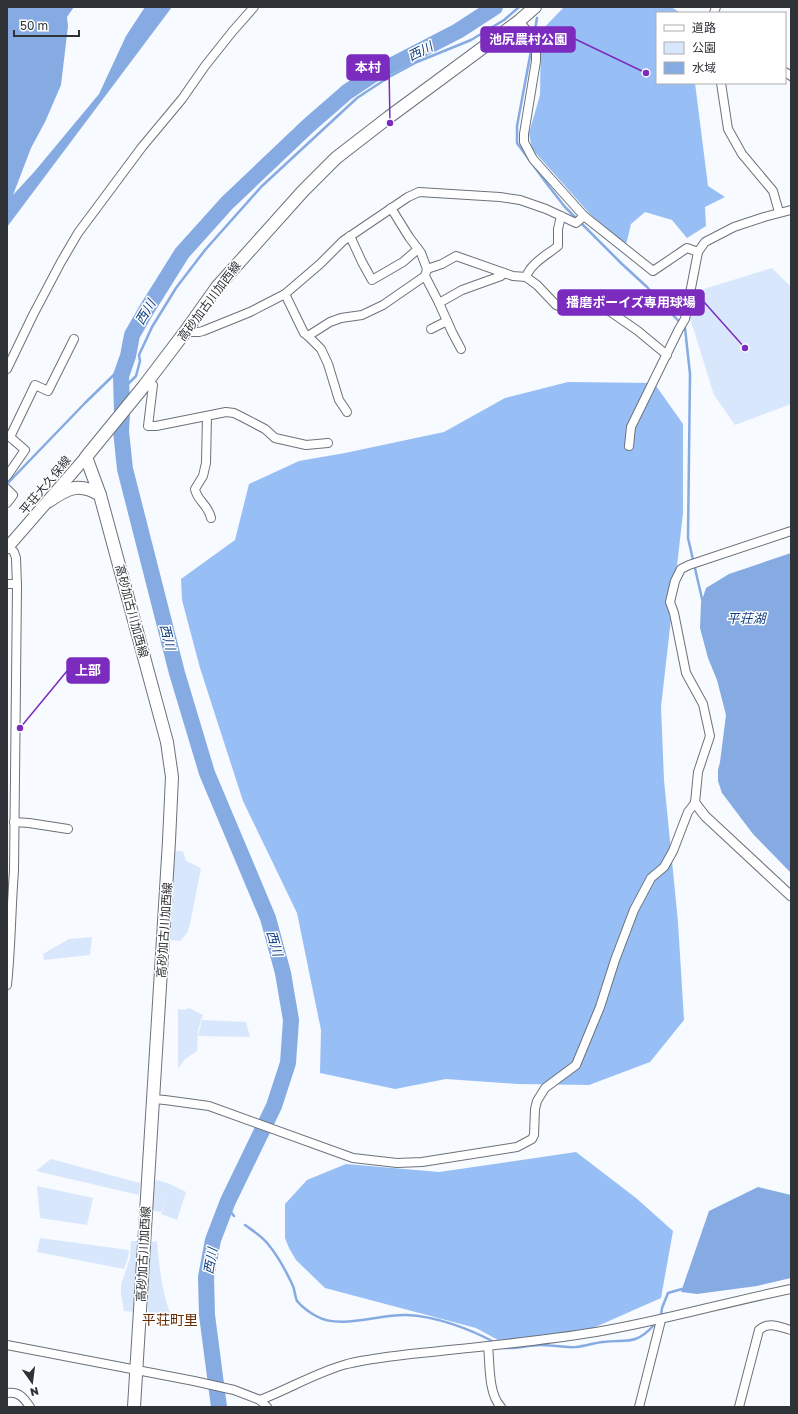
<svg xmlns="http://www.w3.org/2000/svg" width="798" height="1414" font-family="'Golos Text','Noto Sans JP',sans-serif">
  <rect width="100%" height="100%" fill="#f7fafe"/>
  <g fill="#d9e7fc">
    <polygon points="772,268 791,287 791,404 735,425 714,395 690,318 704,289"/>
    <polygon points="174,851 183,851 186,861 201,868 190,924 187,933 180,941 169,940"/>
    <polygon points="92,937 90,955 44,960 43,954 69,939"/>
    <polygon points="189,1008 203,1015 198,1030 197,1051 184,1060 178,1069 178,1009 184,1010"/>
    <polygon points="202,1020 246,1022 250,1037 198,1036"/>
    <polygon points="51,1159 140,1183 139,1195 36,1171"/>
    <polygon points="156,1180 170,1184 186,1192 177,1220 161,1214 167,1194 161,1212 150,1210 152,1181 156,1182"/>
    <polygon points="37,1186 93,1198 87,1225 40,1218"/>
    <polygon points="40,1238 129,1250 128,1258 124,1269 37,1252"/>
    <polygon points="131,1241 138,1241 134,1312 124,1311 121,1294 121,1285 130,1258"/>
    <path d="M157,1241C159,1267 162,1289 170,1314L148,1312V1276L151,1242Z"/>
  </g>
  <g fill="#98bef6">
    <polygon points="564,7 671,7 681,13 657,13 657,83 695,83 708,186 725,197 705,207 706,226 687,238 672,220 645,212 631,224 626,245 590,214 532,149 529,133 540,95 541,31"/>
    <polygon points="568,382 654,383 683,424 683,513 661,707 664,780 678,922 684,1020 650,1062 589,1085 518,1084 446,1079 395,1089 320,1073 321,1030 297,913 243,801 200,668 182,600 181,579 235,540 249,484 299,461 345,453 444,432 505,398"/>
    <polygon points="576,1152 636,1198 673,1231 661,1298 584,1332 498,1340 476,1328 325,1288 296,1260 289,1248 285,1238 285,1204 307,1180 346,1164 439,1172"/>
  </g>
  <g fill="#86abe3">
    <polygon points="7,7 74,7 67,17 68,26 61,85 45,122 31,148 13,195 35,171 99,94 126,36 145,7 172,7 7,227"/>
    <polygon points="791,553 791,873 753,834 722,793 718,781 718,770 720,762 726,715 717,680 708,658 700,628 701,603 706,588 729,574"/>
    <polygon points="758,1187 791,1195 791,1278 757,1286 697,1294 681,1292 709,1211"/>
  </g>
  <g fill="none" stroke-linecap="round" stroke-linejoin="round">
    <g stroke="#86abe3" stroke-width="2.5">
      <polyline points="534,35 537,18"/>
      <polyline points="533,40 517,126 517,143 547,184 565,207 622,264 647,287 685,328 690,374 688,538 703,603"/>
      <polyline points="122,390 136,376 140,361 139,355 152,327 176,288 205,250 262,186 357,98 389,77 417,62 471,40 504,20 519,7"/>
      <polyline points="7,484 85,403 126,363"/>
      <polyline points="226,1206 234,1216"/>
      <path d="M245,1225C253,1231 262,1236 268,1244C277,1255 287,1273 293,1286C295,1291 295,1297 297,1301C301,1306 310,1313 316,1316C340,1330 379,1314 406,1315C436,1316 470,1329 496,1343"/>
      <polyline points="661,1316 662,1308 668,1293 682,1289"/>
      <path d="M502,1346L504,1348C517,1349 529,1345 541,1345C553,1345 564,1348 576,1347C585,1346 594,1343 603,1342C627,1339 635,1346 654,1325"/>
    </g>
    <polyline stroke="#86abe3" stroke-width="16" points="219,1407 207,1315 206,1277 213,1240 228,1201 274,1106 288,1063 291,1020 283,973 268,918 207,773 177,673 125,469 121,431 122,413 121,376 128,356 132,335 147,309 182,253 227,203 308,126 347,92 371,76 458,31 495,7"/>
    <g stroke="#6c727b" stroke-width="10">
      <g id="minor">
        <polyline points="714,13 716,7"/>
        <polyline points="519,21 536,42 536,61 524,134 524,142 533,159 584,216 653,271 687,248 698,252"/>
        <polyline points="785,72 791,76"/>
        <polyline points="721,83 728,129 742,154 773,191 779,212"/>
        <polyline points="391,208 409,237 421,253 427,269 425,276 439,303 462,290 501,276 504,273"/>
        <polyline points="350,236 362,262 372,280 403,262 418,249"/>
        <polyline points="427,269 442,264 456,256 513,276 526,277 537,285 556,305 567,309 596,305 602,306 638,331 667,355"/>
        <path d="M526,277C531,263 547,255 558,246V229L561,216"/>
        <polyline points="285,294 304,333 308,336 330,322 341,318 362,315 383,305 425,276"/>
        <polyline points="439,303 452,332 461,349"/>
        <polyline points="431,329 447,321"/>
        <polyline points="185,332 199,332 203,331 250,312 285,294 320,264 343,241 408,197 419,192 500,197 520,200 546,209 576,223 584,216"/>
        <polyline points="308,336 321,349 328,364 339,400 347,412"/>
        <polyline points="7,369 33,315 61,262 78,233 142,147 182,99 205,66 232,32 254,7"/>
        <polyline points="148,381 153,385 148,426 156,426 226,412 234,413 244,418 265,429 275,438 306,445 328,443"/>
        <path d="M207,416L206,463L203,476L195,489C197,501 208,504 211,518"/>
        <polyline points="629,446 631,427 679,329 685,319 698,252 705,242 734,227 764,217 791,210"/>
        <polyline points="7,476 25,450 10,437 35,385 48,391 74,339"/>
        <polyline points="7,489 13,495 7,503"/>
        <path d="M7,545L14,552L16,558L17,586L14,871C11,909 11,947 7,985"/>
        <polyline points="7,584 17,584"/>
        <polyline points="14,822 29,823 68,829"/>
        <polyline points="153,1099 165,1100 209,1106 353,1158 397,1163 422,1162 517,1147 532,1139 534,1135 535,1109 537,1101 545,1088 576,1065 600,1007 615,960 634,910 651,878 664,867 673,851 688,812 695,803 698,772 710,736 703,704 686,673 674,613 670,602 675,581 681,569 689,565 791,531"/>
        <polyline points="7,1345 194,1381 234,1390 260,1400 267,1407"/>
        <path d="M488,1346C490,1363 488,1394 501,1407"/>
        <path d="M7,1393C19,1391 24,1398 30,1407"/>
        <path d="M260,1400C289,1389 317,1372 347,1364C380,1356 415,1354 449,1350C498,1345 547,1340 596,1332C662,1321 726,1302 791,1289"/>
        <polyline points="639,1407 661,1320"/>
        <path d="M739,1407L759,1330C769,1321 779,1327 791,1330"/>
      </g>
    </g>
    <g stroke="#6c727b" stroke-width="11">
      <polyline id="tertiary" points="695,803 705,816 791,896"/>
    </g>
    <g stroke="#6c727b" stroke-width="13">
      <polyline id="secondary" points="7,548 86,457"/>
    </g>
    <g stroke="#6c727b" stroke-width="14">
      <g id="primary">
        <path d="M49,501C68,488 79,482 100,495"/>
        <polyline points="134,1407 169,841 172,777 167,742 100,495 86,457 144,386 185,332 217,287 303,191 336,158 389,117 519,21 535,7"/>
      </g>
    </g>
    <use href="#minor" stroke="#fff" stroke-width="8"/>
    <use href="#tertiary" stroke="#fff" stroke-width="9"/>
    <use href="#secondary" stroke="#fff" stroke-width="11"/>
    <use href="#primary" stroke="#fff" stroke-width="12"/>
  </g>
  <g text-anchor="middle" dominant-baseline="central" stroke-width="3" stroke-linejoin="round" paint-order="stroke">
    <g font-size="12" fill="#2f3236" stroke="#fff">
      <text transform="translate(209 301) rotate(-53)">高砂加古川加西線</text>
      <text transform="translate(45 485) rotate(-50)">平荘大久保線</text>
      <text transform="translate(132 611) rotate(75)">高砂加古川加西線</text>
      <text transform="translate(164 930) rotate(-86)">高砂加古川加西線</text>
      <text transform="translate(143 1254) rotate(-87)">高砂加古川加西線</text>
    </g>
    <g font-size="13" font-style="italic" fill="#144283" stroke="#fff">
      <text transform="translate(420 51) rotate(-27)">西川</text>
      <text transform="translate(145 312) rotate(-59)">西川</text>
      <text x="746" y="618">平荘湖</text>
      <text transform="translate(168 637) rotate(76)">西川</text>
      <text transform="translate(275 943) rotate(74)">西川</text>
      <text transform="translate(210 1261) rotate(-80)">西川</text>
    </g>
    <g font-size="14" fill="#662900" stroke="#fff">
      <text x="170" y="1319">平荘町里</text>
    </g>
  </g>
  <path fill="none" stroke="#7b2cbf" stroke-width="1.5" d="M646 73L575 39M390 123L389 68M745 348L704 302M20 728L67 671"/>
  <g fill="#7b2cbf" stroke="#fff" stroke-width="1.5">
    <circle cx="646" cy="73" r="4"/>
    <circle cx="390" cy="123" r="4"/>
    <circle cx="745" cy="348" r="4"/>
    <circle cx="20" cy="728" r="4"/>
  </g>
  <g fill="#7b2cbf" stroke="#7b2cbf" stroke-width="1.5">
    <rect x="481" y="27" width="94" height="25" rx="4"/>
    <rect x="347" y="55" width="42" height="25" rx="4"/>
    <rect x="558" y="290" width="146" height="25" rx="4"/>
    <rect x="67" y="658" width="42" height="25" rx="4"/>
  </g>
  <g font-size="13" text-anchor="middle" font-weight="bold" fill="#fff">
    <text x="528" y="44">池尻農村公園</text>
    <text x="368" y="72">本村</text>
    <text x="631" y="307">播磨ボーイズ専用球場</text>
    <text x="88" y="675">上部</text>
  </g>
  <rect width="798" height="1414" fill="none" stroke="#2f3236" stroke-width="16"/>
  <rect x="656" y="12" width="130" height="72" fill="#ffffff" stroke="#acadaf"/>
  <rect x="664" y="25" width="20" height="6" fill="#ffffff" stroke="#acadaf"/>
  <text x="692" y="32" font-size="12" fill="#2f3236">道路</text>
  <rect x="664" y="42" width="20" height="12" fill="#d9e7fc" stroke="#acadaf"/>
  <text x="692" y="52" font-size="12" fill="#2f3236">公園</text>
  <rect x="664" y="62" width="20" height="12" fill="#86abe3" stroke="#acadaf"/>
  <text x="692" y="72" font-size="12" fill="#2f3236">水域</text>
  <g transform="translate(32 1382) rotate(166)" stroke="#ffffff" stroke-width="3" paint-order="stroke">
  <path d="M0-3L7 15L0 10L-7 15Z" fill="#2f3236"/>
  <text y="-6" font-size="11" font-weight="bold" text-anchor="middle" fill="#2f3236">N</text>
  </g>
  <path d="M14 30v6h65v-6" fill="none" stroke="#2f3236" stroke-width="2"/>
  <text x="20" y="30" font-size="12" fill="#2f3236" stroke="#ffffff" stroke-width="3" paint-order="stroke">50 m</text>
</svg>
